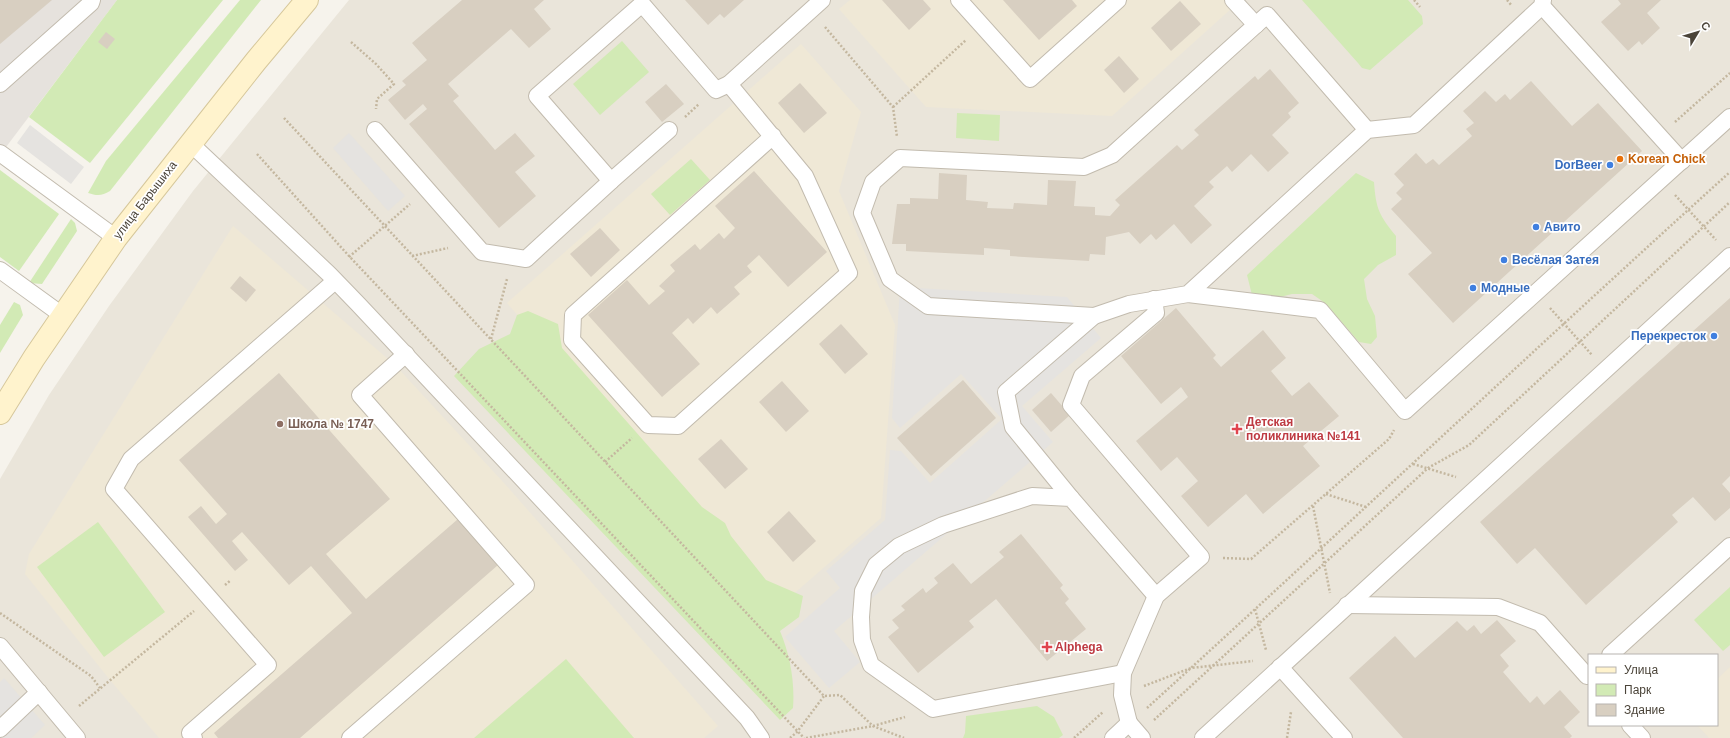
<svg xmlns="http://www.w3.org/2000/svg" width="1730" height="738" font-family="Arial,sans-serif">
  <rect width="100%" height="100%" fill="#f6f3ec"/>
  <path fill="#eae5da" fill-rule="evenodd" d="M349,0H1730V738H0V479L49,395L109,306L193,191ZM1589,655H1717V725H1589Z"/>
  <polygon fill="#e6e2dd" points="0,0 117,0 0,155"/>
  <g fill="#efe8d6">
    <polygon points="850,0 1241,0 1112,116 926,107 839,9"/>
    <polygon points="801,44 861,112 839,191 895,325 881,518 775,610 507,303"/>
    <polygon points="233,226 395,365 504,483 718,726 704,738 159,738 110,680 25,574 29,554"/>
    <polygon points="1730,667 1730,738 1709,738 1697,725 1717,725 1717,679"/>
  </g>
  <g fill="#d2eab5">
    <polygon points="117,0 223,0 90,163 29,117"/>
    <path d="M240,0H261L110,191C102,196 97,196 88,193L106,161Z"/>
    <polygon points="1302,0 1408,0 1422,16 1423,24 1370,70 1362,68 1358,63"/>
    <polygon points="622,41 649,72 600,115 573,84"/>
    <polygon points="957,113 1000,115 999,141 956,138"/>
    <polygon points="691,159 710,180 670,215 651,194"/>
    <polygon points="0,170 59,214 19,271 0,257"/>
    <path d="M1356,173L1374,182C1376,209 1379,215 1396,236V255L1378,265L1364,279L1367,299L1375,316L1377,337L1371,344L1359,342L1325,303L1312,294H1292L1272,299L1252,295L1247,275Z"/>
    <polygon points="71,219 75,223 77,231 42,284 29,283"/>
    <polygon points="14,302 20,305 23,315 0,353 0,325"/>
    <path d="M528,311L558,324L562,348L702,507L725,523L731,536L766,580L803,596L799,617L780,631C790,655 795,682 793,708L780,720L454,376L479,349L510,334L517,315Z"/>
    <polygon points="98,522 165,612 104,657 37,567"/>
    <polygon points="1730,587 1730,645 1723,651 1694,620"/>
    <polygon points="566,659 634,738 474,738"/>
    <polygon points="1037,706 1054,717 1063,735 1059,738 963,738 965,733 966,716"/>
  </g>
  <g fill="#e5e3e0">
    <polygon points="30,125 84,167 71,184 17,143"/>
    <polygon points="349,133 405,196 388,211 333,148"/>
    <polygon points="900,287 1067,297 1101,338 1022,406 1053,442 834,631 860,662 829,688 785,637 840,588 826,571 885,520 890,450 901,451 930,483 1002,419 961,374 900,428 892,418"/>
    <polygon points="4,678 45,725 31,738 0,738 0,682"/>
  </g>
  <g fill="#d8cfc1">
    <polygon points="0,0 52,0 0,44"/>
    <polygon points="462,0 544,0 534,9 551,29 529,48 511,29 448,84 459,96 453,101 495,150 515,133 535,156 515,172 536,196 499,228 409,124 427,109 423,104 405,120 388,100 406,85 402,81 427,60 412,43"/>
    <polygon points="685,0 744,0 724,18 720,14 708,25"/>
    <polygon points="882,0 923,0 931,9 909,30"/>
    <polygon points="1003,0 1072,0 1077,6 1039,40"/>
    <polygon points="1618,0 1661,0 1647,13 1660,28 1642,45 1639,41 1628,51 1601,22 1621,4"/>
    <polygon points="1180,1 1201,24 1171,51 1151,28"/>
    <polygon points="106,32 115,39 107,49 98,42"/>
    <polygon points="1119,56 1139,79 1124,93 1104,70"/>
    <polygon points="1270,69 1299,103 1288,113 1291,117 1272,135 1289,153 1268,172 1251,154 1232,172 1227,166 1209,182 1214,187 1194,206 1212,225 1191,244 1174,224 1156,240 1151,234 1140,244 1129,232 1106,237 1105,255 1090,254 1089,261 1010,256 1010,250 984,248 984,255 906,251 906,244 892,244 897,204 910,204 910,198 938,199 939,173 967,175 966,200 988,202 987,208 1013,209 1014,203 1047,205 1048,180 1076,181 1074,206 1095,207 1095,215 1110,216 1120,205 1115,200 1177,145 1182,150 1199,135 1194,130 1255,76 1258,80"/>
    <polygon points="1531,81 1572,126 1598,103 1642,151 1453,323 1408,274 1432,253 1391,209 1402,199 1396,193 1404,185 1394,174 1416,153 1426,164 1433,159 1439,165 1472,136 1466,129 1474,123 1463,111 1470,105 1485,91 1496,102 1505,94 1510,100"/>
    <polygon points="800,83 827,113 804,133 778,103"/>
    <polygon points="666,84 684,104 662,122 645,102"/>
    <polygon points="754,171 827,252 788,287 759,255 747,266 752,272 734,287 740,294 717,314 711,307 693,324 688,318 672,333 700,364 662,397 588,315 627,280 649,305 665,291 659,286 675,271 670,265 695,244 700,250 719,233 724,239 735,228 715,206"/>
    <polygon points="600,228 620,250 591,277 570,254"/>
    <polygon points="240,276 256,290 246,302 230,288"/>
    <polygon points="1730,298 1730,476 1722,484 1730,493 1730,508 1715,521 1693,497 1672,515 1678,522 1586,605 1535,548 1517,564 1480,522"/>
    <polygon points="1176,308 1216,355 1213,358 1221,367 1263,330 1286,358 1271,371 1292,396 1309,382 1339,416 1303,446 1320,466 1263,514 1246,494 1208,527 1181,496 1198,481 1177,457 1161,471 1136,441 1188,397 1181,387 1161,404 1121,356"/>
    <polygon points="841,324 868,354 845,374 819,344"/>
    <polygon points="279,373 390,499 326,554 366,599 458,519 498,565 300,738 218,738 214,733 352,613 311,566 289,585 242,532 232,541 248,560 235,571 188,517 201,506 216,524 227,514 179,460"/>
    <polygon points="963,380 996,418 931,476 897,438"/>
    <polygon points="782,381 809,411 786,432 759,402"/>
    <polygon points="1051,393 1070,415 1051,432 1032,410"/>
    <polygon points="721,439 748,469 725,489 698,459"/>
    <polygon points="789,511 816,541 793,562 767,532"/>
    <polygon points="1021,534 1063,585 1060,588 1069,599 1065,603 1086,629 1047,661 996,599 969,621 974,627 918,673 888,637 899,628 892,620 905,610 901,606 923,588 926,593 938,583 934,578 953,563 971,584 1004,557 999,552"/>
    <polygon points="1497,620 1516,641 1500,655 1509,666 1503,672 1530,703 1537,696 1544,705 1560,690 1580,712 1564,727 1572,736 1570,738 1403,738 1349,678 1395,636 1415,658 1457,621 1467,631 1474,625 1481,634"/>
  </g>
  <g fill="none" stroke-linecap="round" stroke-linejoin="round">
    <g stroke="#c2bbae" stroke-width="18">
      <g id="service">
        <polyline points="959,0 1030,79 1118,0"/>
        <polyline points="1233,0 1256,25"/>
        <polyline points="1542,6 1682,161"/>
        <polyline points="0,84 91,3 92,0"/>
        <polyline points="729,84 805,176 849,273 678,426 648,425 572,340 573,315 773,136"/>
        <polyline points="375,130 482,252 526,259 611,181"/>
        <polyline points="669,130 611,181 537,96 642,4 716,90 729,84 822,0"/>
        <polyline points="190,143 329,274 358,304 747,718 761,738"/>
        <polyline points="0,153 116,238"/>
        <polyline points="0,270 62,315"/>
        <polyline points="1188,294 1320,310 1405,411 1730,117"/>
        <polyline points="1094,316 928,306 890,279 862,213 873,182 900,158 1084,167 1112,155 1267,15 1367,130"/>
        <polyline points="1071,498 1013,427 1006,392 1094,316 1129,304 1188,294 1367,130 1414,125 1542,6 1543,0"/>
        <polyline points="1347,605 1498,607 1540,623 1587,676"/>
        <polyline points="0,646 77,738"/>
        <polyline points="1610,655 1730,546"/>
        <polyline points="1280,667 1344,738"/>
        <polyline points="1123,673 933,709 871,665 862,640 861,617 863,591 876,565 899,546 943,525 1032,496 1071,498 1156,596"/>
        <polyline points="1129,723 1142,738"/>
        <polyline points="1630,725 1642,738"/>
        <polyline points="0,729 39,692"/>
        <polyline points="194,738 190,733 268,665 114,489 131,459 335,281"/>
        <polyline points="350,738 526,585 360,395 406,354"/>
        <polyline points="1113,738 1129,723 1122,695 1123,673 1156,596 1201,557 1071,405 1082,376 1156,313 1154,299"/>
        <polyline points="1203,738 1730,256"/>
      </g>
    </g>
    <g stroke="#d6c79b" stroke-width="24">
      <polyline id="secondary" points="0,413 34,358 116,238 256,61 307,0"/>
    </g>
    <g stroke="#c4b79f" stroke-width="2.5" stroke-dasharray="2 2" stroke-linecap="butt">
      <polyline points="1414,0 1420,7"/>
      <polyline points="1507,0 1512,6"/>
      <polyline points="825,27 893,107 897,137"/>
      <polyline points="351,42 376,64 394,84 377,99 376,109"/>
      <polyline points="893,107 966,40"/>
      <polyline points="685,117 699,104"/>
      <polyline points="284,118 824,696 840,695 873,726 904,738"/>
      <polyline points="1675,122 1730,73"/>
      <polyline points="257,154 349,256 804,738"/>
      <polyline points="1675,195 1716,240"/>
      <polyline points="412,256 448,248"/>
      <polyline points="349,257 410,204"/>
      <polyline points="1550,308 1592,355"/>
      <polyline points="491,339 507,279"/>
      <polyline points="605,462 632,438"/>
      <polyline points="1413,464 1456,477"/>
      <polyline points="1326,494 1366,507"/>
      <polyline points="1313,506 1330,593"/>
      <polyline points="1223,558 1251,559 1389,439 1394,430"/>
      <polyline points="225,585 231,580"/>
      <polyline points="1255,609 1266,650"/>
      <polyline points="0,613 91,676 100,688"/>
      <polyline points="1144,686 1191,668 1253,661"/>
      <polyline points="79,706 194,611"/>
      <path d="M1147,708C1343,530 1534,349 1730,172"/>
      <polyline points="1154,720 1428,468 1469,445 1730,202"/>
      <polyline points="790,738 797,732 824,696"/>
      <polyline points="806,738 873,726 905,717"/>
      <polyline points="1074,738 1103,712"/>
      <polyline points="1287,738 1291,712"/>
    </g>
    <use href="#service" stroke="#fff" stroke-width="16"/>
    <use href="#secondary" stroke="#fff3cd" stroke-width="22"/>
  </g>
  <circle fill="#e8710a" stroke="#fff" stroke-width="1.5" cx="1620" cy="159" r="4"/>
  <g fill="#3f7fe0" stroke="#fff" stroke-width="1.5">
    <circle cx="1610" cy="165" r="4"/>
    <circle cx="1536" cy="227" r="4"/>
    <circle cx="1504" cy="260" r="4"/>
    <circle cx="1473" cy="288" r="4"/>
    <circle cx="1714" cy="336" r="4"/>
  </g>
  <circle fill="#8d6e63" stroke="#fff" stroke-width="1.5" cx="280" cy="424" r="4"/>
  <g fill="#e0444e" stroke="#fff" stroke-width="1.5">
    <path d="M1235 423h4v4h4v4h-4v4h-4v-4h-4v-4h4z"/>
    <path d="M1045 641h4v4h4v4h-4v4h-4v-4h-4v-4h4z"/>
  </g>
  <g text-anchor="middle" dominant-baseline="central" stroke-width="3.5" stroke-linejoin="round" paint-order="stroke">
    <g font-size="12" font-weight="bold" fill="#c56008" stroke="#fff" text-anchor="start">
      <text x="1628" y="159">Korean Chick</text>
    </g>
    <g font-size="12" font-weight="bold" fill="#366cbe" stroke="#fff" text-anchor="start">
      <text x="1602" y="165" text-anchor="end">DorBeer</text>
      <text x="1544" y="227">Авито</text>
      <text x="1512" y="260">Весёлая Затея</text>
      <text x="1481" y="288">Модные</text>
      <text x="1706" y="336" text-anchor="end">Перекресток</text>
    </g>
    <g font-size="12" fill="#4b4439" stroke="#fff">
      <text transform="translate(145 200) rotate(-52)">улица Барышиха</text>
    </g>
    <g font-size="12" font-weight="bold" fill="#be3a42" stroke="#fff" text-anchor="start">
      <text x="1246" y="422">Детская<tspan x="1246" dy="14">поликлиника №141</tspan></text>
      <text x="1055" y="647">Alphega</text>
    </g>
    <g font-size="12" font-weight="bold" fill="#785e54" stroke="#fff" text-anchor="start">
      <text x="288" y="424">Школа № 1747</text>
    </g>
  </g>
  <rect x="1588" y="654" width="130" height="72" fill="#ffffff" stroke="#b7b4b0"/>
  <rect x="1596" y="667" width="20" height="6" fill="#fff3cd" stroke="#b7b4b0"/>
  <text x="1624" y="674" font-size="12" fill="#4b4439">Улица</text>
  <rect x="1596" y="684" width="20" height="12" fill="#d2eab5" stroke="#b7b4b0"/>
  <text x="1624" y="694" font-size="12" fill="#4b4439">Парк</text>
  <rect x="1596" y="704" width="20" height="12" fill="#d8cfc1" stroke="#b7b4b0"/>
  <text x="1624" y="714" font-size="12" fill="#4b4439">Здание</text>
  <g transform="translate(1698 32) rotate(52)" stroke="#ffffff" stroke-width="3" paint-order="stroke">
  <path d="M0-3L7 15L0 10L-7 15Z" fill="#4b4439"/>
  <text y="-6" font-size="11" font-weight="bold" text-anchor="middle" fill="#4b4439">С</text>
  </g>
</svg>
